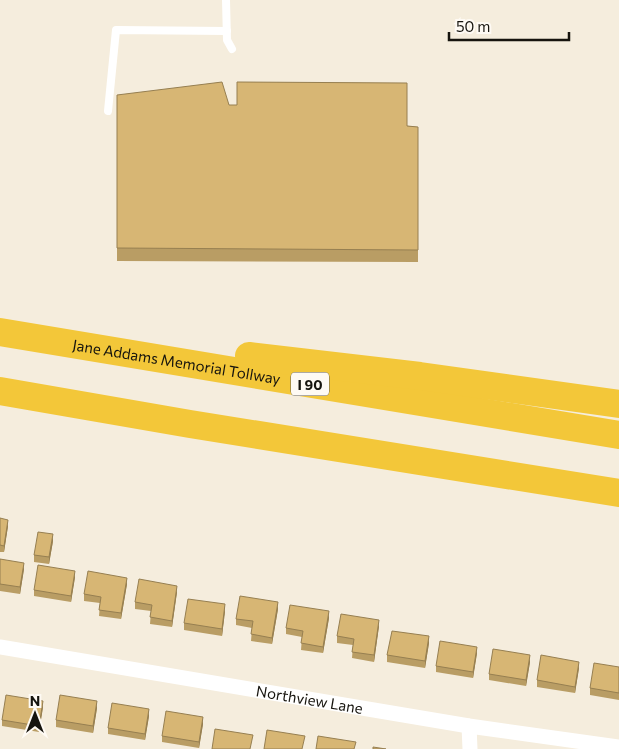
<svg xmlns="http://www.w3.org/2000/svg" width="619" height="749" font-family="Commissioner,sans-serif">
  <rect width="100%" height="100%" fill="#f5eddd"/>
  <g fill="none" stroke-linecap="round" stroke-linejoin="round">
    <g stroke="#fff" stroke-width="8">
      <polyline points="226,0 227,40 232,49"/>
      <polyline points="108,111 116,30 227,31"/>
    </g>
    <g stroke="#fff" stroke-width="15">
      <path id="s1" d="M0,647L469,726L619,747"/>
      <polyline points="469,726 470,749"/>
    </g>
    <g stroke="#f3c739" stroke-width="28">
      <path id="s2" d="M0,332L619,435"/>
      <polyline points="249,356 420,376 619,404"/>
      <polyline points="0,391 190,424 619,493"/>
    </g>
  </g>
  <g fill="#b99d64">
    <polygon points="117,95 229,105 418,127 418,262 117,261"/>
    <polygon points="0,518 8,526 4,552 0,552"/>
    <polygon points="53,541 49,564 34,562 34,555"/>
    <polygon points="0,559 24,569 20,594 0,591"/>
    <polygon points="75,577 71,602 34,596 34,590"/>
    <polygon points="127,584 121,619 99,616 100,603 84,601 84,594"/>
    <polygon points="177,592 172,627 150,624 151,611 135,609 135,602"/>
    <polygon points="278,609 272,644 251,641 252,628 236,625 236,619"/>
    <polygon points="225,611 222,636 184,630 184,623"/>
    <polygon points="329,618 323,653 301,650 302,637 286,634 286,628"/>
    <polygon points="379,626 374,662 352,658 353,645 337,643 337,636"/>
    <polygon points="429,643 425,668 387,662 387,655"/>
    <polygon points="477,653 473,678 436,672 436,666"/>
    <polygon points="530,662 526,686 489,680 489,674"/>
    <polygon points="619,667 619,700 590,695 590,688"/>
    <polygon points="579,668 575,693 537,687 537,680"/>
    <polygon points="43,707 39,732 2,726 2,720"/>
    <polygon points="97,708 93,733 56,727 56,720"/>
    <polygon points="149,716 145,740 108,734 108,728"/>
    <polygon points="203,724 199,748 162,742 162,736"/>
  </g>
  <g fill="#967f51">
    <polygon points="8,520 8,526 4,552 4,546"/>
    <polygon points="53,534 53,541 49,564 49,557"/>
    <polygon points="24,563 24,569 20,594 20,587"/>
    <polygon points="75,571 75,577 71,602 71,596"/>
    <polygon points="127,578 127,584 121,619 121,613"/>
    <polygon points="177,586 177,592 172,627 172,621"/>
    <polygon points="278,602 278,609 272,644 272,638"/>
    <polygon points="225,604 225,611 222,636 222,629"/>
    <polygon points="329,611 329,618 323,653 323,647"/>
    <polygon points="379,620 379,626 374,662 374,655"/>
    <polygon points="429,636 429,643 425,668 425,661"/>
    <polygon points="477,647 477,653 473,678 473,672"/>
    <polygon points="530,655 530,662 526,686 526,680"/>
    <polygon points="579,662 579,668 575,693 575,687"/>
    <polygon points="43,701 43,707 39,732 39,726"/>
    <polygon points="97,701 97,708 93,733 93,726"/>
    <polygon points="149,709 149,716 145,740 145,734"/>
    <polygon points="203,717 203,724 199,748 199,742"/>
  </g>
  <g fill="#d7b674" stroke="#967f51">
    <polygon points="222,82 229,105 237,105 237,82 407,83 407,126 418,127 418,250 117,248 117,95"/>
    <polygon points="0,518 8,520 4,546 0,545"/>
    <polygon points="38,532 53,534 49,557 34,555"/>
    <polygon points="0,559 24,563 20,587 0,584"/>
    <polygon points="38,565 75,571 71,596 34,590"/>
    <polygon points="88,571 127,578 121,613 99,610 101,597 84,594"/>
    <polygon points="139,579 177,586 172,621 150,617 152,605 135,602"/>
    <polygon points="240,596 278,602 272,638 251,634 253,621 236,619"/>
    <polygon points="188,599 225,604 222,629 184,623"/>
    <polygon points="290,605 329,611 323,647 301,643 303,631 286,628"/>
    <polygon points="341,614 379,620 374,655 352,652 354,639 337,636"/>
    <polygon points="392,631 429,636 425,661 387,655"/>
    <polygon points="440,641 477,647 473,672 436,666"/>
    <polygon points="493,649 530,655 526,680 489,674"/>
    <polygon points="541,655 579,662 575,687 537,680"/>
    <polygon points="594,663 619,667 619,693 590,688"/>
    <polygon points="6,695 43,701 39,726 2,720"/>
    <polygon points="60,695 97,701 93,726 56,720"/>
    <polygon points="112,703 149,709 145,734 108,728"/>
    <polygon points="166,711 203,717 199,742 162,736"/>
    <polygon points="215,729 253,735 250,749 212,749"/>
    <polygon points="267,730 305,736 302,749 264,749"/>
    <polygon points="318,736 356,742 354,749 316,749"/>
    <polygon points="373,747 386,749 373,749"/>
  </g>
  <g text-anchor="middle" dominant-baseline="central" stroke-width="4" stroke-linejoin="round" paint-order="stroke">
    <rect fill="#fefaf4" stroke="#5c5953" stroke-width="1" x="291" y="372.5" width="38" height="23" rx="4"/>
    <g font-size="14" font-weight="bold" fill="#16140e">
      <text x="310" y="384">I 90</text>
    </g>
    <g font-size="15" fill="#16140e" stroke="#fefaf4">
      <text stroke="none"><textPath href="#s2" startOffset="179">Jane Addams Memorial Tollway</textPath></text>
      <text stroke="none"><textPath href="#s1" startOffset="314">Northview Lane</textPath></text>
    </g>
  </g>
  <g transform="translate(35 714)" stroke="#fefaf4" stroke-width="4" paint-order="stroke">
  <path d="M0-4L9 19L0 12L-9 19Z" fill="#16140e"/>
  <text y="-8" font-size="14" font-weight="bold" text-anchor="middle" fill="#16140e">N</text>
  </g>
  <path d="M449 32v8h120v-8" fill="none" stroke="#16140e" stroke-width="2.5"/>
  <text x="456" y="32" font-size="15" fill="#16140e" stroke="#fefaf4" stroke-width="4" paint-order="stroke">50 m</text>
</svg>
